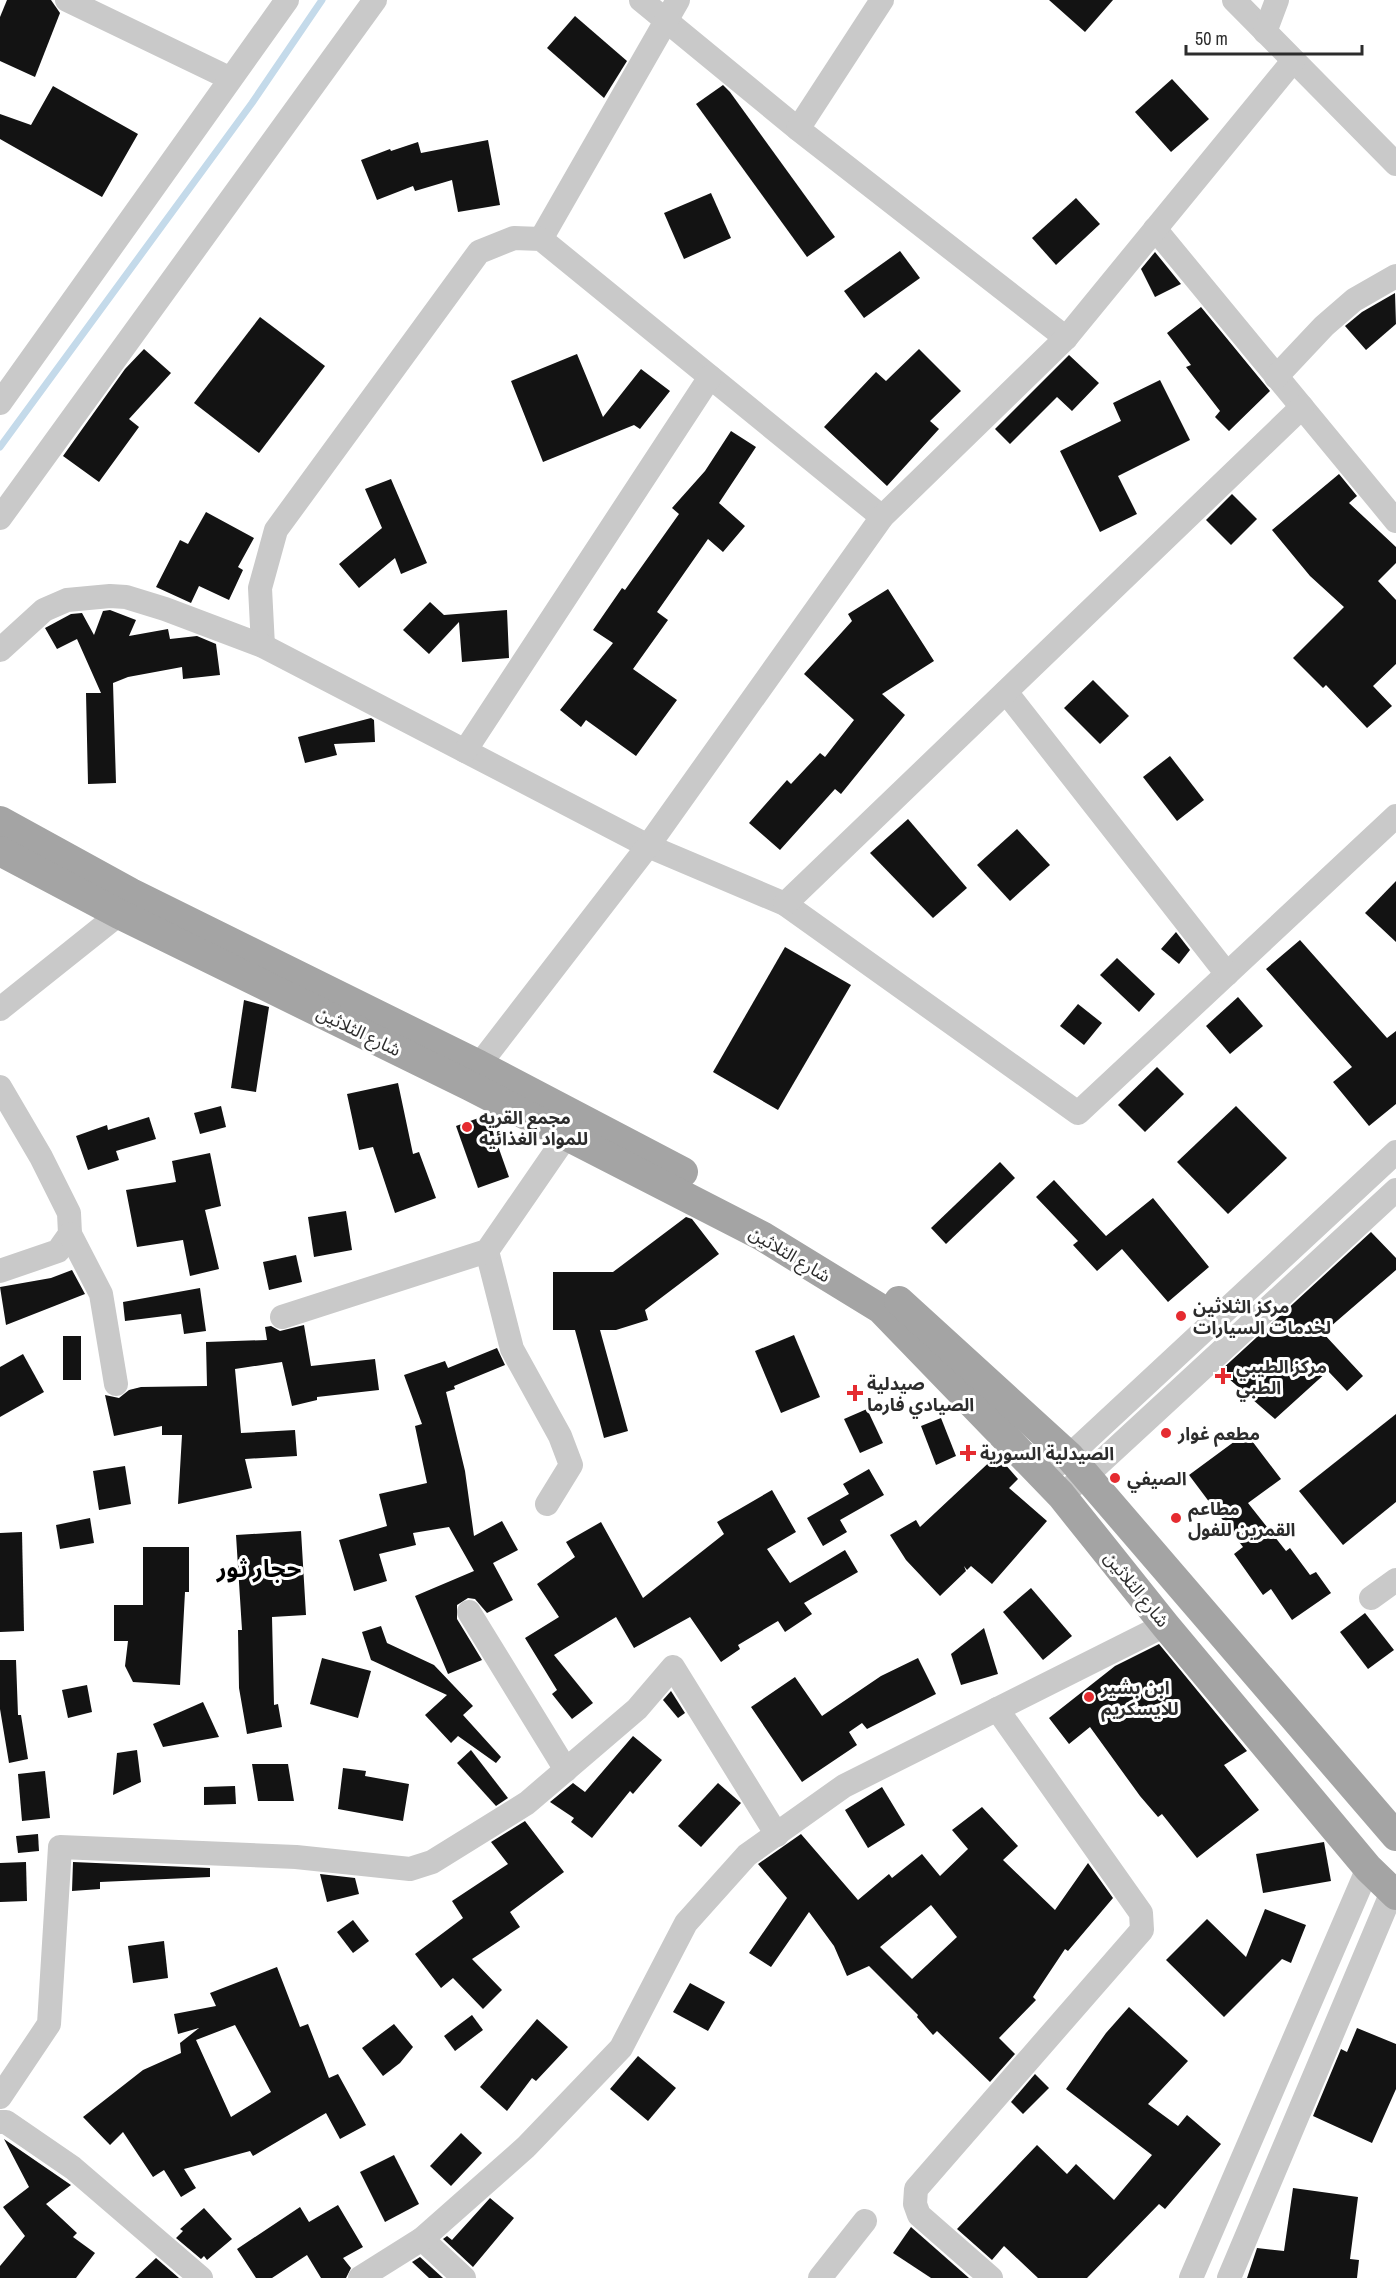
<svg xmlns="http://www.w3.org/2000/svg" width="1396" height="2278" font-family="'Archivo Narrow','Noto Sans Arabic',sans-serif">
  <rect width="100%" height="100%" fill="#fff"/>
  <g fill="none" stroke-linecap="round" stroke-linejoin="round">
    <polyline stroke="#c4daea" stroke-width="7" points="0,447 252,103 322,0"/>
  </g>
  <g fill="#131313" fill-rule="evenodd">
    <polygon points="7,0 51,0 60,13 35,77 0,61 0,17"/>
    <polygon points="1049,0 1113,0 1085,32"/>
    <polygon points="575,16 627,61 604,98 547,48"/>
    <polygon points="1172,79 1209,119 1171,152 1135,112"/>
    <polygon points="723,85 730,92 835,237 807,257 696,104"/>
    <polygon points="53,86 138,134 102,197 0,139 0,114 31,125"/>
    <polygon points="488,140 500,205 458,212 452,180 415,191 413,186 377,200 361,160 390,149 391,151 418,142 421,153"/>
    <polygon points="711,193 731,238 684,259 664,213"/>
    <polygon points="1076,198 1100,224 1056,265 1032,238"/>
    <polygon points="900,251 920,278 864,318 844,291"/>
    <polygon points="1155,252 1181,284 1155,297 1141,269"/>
    <polygon points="1395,293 1396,324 1366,350 1345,326 1362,312"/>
    <polygon points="1201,307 1270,391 1229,431 1215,417 1220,411 1186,367 1191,365 1167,333"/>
    <polygon points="260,317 325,366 259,453 194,403"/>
    <polygon points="144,349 171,373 129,419 139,427 99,482 63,456 125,369"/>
    <polygon points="919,349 961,391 930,421 939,429 887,486 824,427 876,372 886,381"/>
    <polygon points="577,354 603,417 641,369 670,391 640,429 634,425 543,462 511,381"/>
    <polygon points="1069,355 1099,383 1072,411 1057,397 1010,444 995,429"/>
    <polygon points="1160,380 1190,440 1118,476 1137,514 1100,532 1060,451 1121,421 1113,403"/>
    <polygon points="731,431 756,447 719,503 745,526 723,552 708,539 657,612 668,620 633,669 677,700 636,756 586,720 581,727 560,710 613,643 593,630 622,588 625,590 679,514 672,508 705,471"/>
    <polygon points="1339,474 1357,496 1349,503 1396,547 1396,563 1378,581 1396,600 1396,664 1373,686 1392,706 1367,728 1326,685 1323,688 1293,658 1344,607 1310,576 1272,530"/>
    <polygon points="391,479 427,563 401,574 395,558 359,588 339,564 382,528 365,489"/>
    <polygon points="1232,494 1257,519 1231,545 1206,520"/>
    <polygon points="206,512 254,538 238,567 243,570 229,600 199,586 191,603 156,587 180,540 188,544"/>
    <polygon points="888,589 934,661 882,694 905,715 841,794 835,789 780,850 749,823 787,780 791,784 820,753 825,757 854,720 804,674 852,621 848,614"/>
    <polygon points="430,602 444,615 507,610 509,658 462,662 459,622 429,654 403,630"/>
    <polygon points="110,610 136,620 129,636 168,629 170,639 197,636 216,644 220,675 183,679 182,667 128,677 113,683 116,783 88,784 86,693 101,693 77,639 57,649 45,628 71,614 82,613 94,635 103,611"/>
    <polygon points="1093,680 1129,716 1100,744 1064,708"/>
    <polygon points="371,718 374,720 375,742 334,744 337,755 305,763 298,737"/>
    <polygon points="1170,756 1204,800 1177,821 1143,777"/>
    <polygon points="908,819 967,888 933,918 870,853"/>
    <polygon points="1017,829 1050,865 1010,901 977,865"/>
    <polygon points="1396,881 1396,942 1365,913"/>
    <polygon points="1176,932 1190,950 1179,964 1161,949"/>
    <polygon points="1300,940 1387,1038 1396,1031 1396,1104 1369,1126 1333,1082 1352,1067 1266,969"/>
    <polygon points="785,947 851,985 778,1110 713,1072"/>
    <polygon points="1117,958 1155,994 1139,1012 1100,975"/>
    <polygon points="1238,997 1263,1026 1230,1054 1206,1026"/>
    <polygon points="244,1000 269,1007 256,1092 231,1088"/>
    <polygon points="1078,1004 1102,1023 1084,1045 1060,1026"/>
    <polygon points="1157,1067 1184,1094 1145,1132 1118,1105"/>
    <polygon points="398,1083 413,1154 419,1152 436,1198 395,1213 373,1147 359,1150 347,1094"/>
    <polygon points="221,1106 226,1127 200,1134 194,1113"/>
    <polygon points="1236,1106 1287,1158 1228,1214 1177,1162"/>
    <polygon points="487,1115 509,1177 478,1188 456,1126"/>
    <polygon points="149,1117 156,1139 116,1151 119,1160 88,1170 76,1136 107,1125 108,1130"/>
    <polygon points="210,1153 221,1206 205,1210 219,1269 190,1276 183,1240 137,1247 126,1190 176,1182 172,1161"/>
    <polygon points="1000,1162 1015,1178 946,1244 931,1228"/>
    <polygon points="1054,1180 1106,1236 1153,1198 1209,1267 1168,1302 1122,1249 1097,1271 1073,1245 1078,1241 1036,1197"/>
    <polygon points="346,1211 352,1250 314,1257 308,1217"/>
    <polygon points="686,1217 692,1219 719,1254 645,1310 648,1320 616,1330 600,1330 628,1431 604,1438 575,1330 553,1330 553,1272 613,1272"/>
    <polygon points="1371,1232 1396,1258 1396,1270 1323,1333 1363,1376 1347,1391 1328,1371 1275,1419 1220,1371"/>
    <polygon points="296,1255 302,1282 269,1290 263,1262"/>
    <polygon points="72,1270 85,1294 6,1325 0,1287 51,1278"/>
    <polygon points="200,1288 206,1331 184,1334 181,1314 125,1321 123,1302"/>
    <polygon points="304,1325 311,1366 375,1359 379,1390 317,1397 317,1400 292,1406 282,1362 235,1369 241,1433 295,1430 297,1456 245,1459 252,1488 178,1504 182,1435 162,1435 162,1426 114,1436 105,1395 119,1398 129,1390 141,1387 207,1386 206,1342 267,1340 265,1327 271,1326 280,1331"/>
    <polygon points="794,1335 820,1397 781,1413 755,1351"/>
    <rect x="63" y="1336" width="18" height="44"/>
    <polygon points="497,1348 505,1365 454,1386 455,1389 446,1392 465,1471 474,1536 502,1521 518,1550 493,1563 513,1600 487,1613 475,1599 468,1598 457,1605 457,1619 482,1660 448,1674 415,1596 474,1571 449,1527 413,1533 416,1545 379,1554 387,1581 354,1591 339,1540 387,1526 379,1494 427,1483 415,1426 422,1424 404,1375 445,1361 448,1368"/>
    <polygon points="23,1354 44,1392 0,1417 0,1367"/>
    <polygon points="867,1409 883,1443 860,1453 844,1419"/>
    <polygon points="1396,1414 1396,1502 1343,1545 1299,1491"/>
    <polygon points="941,1418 956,1456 936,1465 921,1426"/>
    <polygon points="1246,1433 1281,1479 1248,1503 1286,1551 1290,1548 1310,1575 1316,1572 1331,1593 1292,1620 1271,1589 1263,1595 1234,1554 1243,1547 1189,1475"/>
    <polygon points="997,1455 1018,1479 1009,1488 1047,1521 992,1584 971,1566 967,1570 964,1566 966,1571 940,1596 906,1560 890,1535 916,1520 920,1527"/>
    <polygon points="125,1466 131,1504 99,1510 93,1471"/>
    <polygon points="869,1469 884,1495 840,1520 847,1532 823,1546 807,1518 849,1494 843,1484"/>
    <polygon points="772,1490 796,1532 767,1549 790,1583 845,1550 858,1572 804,1603 812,1614 785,1632 778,1621 738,1645 740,1649 721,1662 690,1617 634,1648 616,1617 554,1655 593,1703 572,1719 552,1694 557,1690 525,1638 559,1617 537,1584 575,1557 566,1542 601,1522 643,1598 724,1534 717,1522"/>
    <polygon points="90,1518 94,1543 60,1549 56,1525"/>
    <polygon points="301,1531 306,1615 272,1617 274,1705 278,1704 282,1727 247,1734 239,1688 238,1630 242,1630 236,1535"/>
    <polygon points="22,1532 24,1631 0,1632 0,1533"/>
    <polygon points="143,1547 189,1547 189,1592 185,1592 180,1685 133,1682 125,1666 128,1641 114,1641 114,1605 143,1605"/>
    <polygon points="1031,1588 1072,1636 1043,1660 1003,1612"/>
    <polygon points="1365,1613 1394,1650 1368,1669 1340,1632"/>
    <polygon points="381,1626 387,1643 434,1665 473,1706 463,1715 501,1757 496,1763 458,1736 451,1743 425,1715 447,1695 371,1660 362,1632"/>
    <polygon points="984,1628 998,1674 961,1685 951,1654"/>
    <polygon points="1159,1644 1247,1751 1224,1765 1259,1810 1197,1858 1162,1814 1158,1817 1140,1796 1090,1727 1069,1744 1049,1718 1115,1666"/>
    <polygon points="322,1658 371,1671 358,1718 310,1704"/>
    <polygon points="918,1658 936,1694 867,1729 862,1723 849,1732 857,1745 802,1782 751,1707 795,1677 822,1716 881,1676"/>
    <polygon points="0,1660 16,1660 18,1715 21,1715 28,1759 9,1763 0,1709"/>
    <polygon points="87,1685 92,1712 68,1718 62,1690"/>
    <polygon points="671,1691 685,1713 678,1718 663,1700"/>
    <polygon points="203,1702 219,1737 163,1747 153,1724"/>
    <polygon points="633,1736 662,1760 633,1794 630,1791 592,1838 571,1822 574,1818 550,1802 573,1783 585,1792"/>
    <polygon points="137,1750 141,1782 113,1795 117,1753"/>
    <polygon points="471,1750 508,1798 496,1806 457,1763"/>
    <polygon points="252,1764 288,1764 294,1801 258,1801"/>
    <polygon points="343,1768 366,1771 365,1776 409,1784 403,1821 338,1809"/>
    <polygon points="45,1771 50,1818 22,1821 18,1774"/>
    <polygon points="718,1783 741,1803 701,1847 678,1826"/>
    <polygon points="235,1786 236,1804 204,1805 204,1787"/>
    <polygon points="882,1787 905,1825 868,1848 845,1810"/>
    <path d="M982,1807L1018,1846L1003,1860L1055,1910L1088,1863L1113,1898L1068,1951L1065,1949L1033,1997L1036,2000L999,2038L1015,2054L990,2082L937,2031L933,2035L917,2017L918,2015L869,1966L847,1976L834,1946L809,1912L771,1967L749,1953L787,1898L758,1864L801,1834L858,1900L889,1874L892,1878L922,1854L940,1876L968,1849L952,1830ZM931,1905L957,1937L912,1979L880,1947Z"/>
    <polygon points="525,1821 564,1872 510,1912 520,1927 472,1959 502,1990 483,2009 453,1978 441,1988 415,1954 463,1918 452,1901 508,1864 491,1842"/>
    <polygon points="38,1834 39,1851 18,1853 16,1836"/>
    <polygon points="1324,1842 1331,1881 1263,1893 1256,1854"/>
    <polygon points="26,1862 27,1901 0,1902 0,1863"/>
    <polygon points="73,1862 210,1868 210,1877 100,1882 100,1889 72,1891"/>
    <polygon points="320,1874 355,1878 359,1894 327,1902"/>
    <polygon points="1265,1909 1306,1925 1291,1963 1282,1959 1224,2017 1166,1960 1207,1919 1246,1957"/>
    <polygon points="353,1920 369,1941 353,1953 337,1932"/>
    <polygon points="164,1941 168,1978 133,1983 128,1946"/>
    <path d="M277,1967L300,2027L308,2024L329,2078L338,2074L366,2125L340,2139L326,2113L253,2156L250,2151L184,2169L196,2188L181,2197L164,2170L153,2177L123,2132L110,2145L83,2117L143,2070L181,2053L180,2043L199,2028L178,2034L174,2014L216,2006L210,1993ZM235,2025L271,2092L231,2117L196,2040Z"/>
    <polygon points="690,1983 725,2002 708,2031 673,2012"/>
    <polygon points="1129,2007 1188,2061 1148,2104 1178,2126 1187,2115 1221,2144 1165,2209 1159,2204 1087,2278 1038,2278 1004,2246 992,2260 957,2229 1037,2145 1067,2174 1076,2164 1114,2200 1152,2155 1066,2089 1106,2033"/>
    <polygon points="472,2015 483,2030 455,2051 444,2036"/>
    <polygon points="537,2019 568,2047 536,2081 532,2078 507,2111 480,2087"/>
    <polygon points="394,2024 413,2047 400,2063 383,2076 362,2048"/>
    <polygon points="1357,2028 1396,2044 1396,2089 1372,2143 1313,2116 1341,2049 1347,2052"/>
    <polygon points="638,2056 676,2088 648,2121 610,2089"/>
    <polygon points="1035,2074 1049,2088 1023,2114 1011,2102"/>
    <polygon points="461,2133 482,2153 451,2186 430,2166"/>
    <polygon points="4,2139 71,2185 46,2204 77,2233 73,2237 95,2253 76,2278 0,2278 0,2266 25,2236 3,2207 29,2187"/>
    <polygon points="394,2155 419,2204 385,2222 360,2172"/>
    <polygon points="1293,2188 1358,2197 1350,2259 1359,2260 1357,2278 1247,2278 1257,2248 1284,2251"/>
    <polygon points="490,2198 514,2218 473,2267 443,2239 447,2236 452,2240"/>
    <polygon points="338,2205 363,2247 343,2258 351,2268 346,2278 321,2278 307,2255 272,2278 256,2278 237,2249 300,2207 309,2222"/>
    <polygon points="204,2208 232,2239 207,2260 204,2256 201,2259 176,2238 183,2231 180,2229"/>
    <polygon points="911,2227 969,2278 931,2278 893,2253"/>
    <polygon points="420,2257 443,2278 429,2278 412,2262"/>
    <polygon points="156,2258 179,2278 135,2278"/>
  </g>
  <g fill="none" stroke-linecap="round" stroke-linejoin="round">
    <g stroke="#c9c9c9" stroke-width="24">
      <polyline points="67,0 229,78"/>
      <polyline points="641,0 798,129 1066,338"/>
      <polyline points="1234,0 1396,164"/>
      <polyline points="1265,32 1277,0"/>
      <polyline points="798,129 882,0"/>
      <polyline points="1155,229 1396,521"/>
      <polyline points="541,239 678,0"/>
      <polyline points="1276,377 1324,326 1354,300 1396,276"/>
      <polyline points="0,403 287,0"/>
      <polyline points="0,518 375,0"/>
      <polyline points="263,646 260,588 276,530 479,252 514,238 541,239 882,517"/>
      <polyline points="0,650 44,610 67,600 110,596 126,597 165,609 263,646 648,846 785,904 1078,1113 1396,816"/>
      <polyline points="1006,692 1227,974"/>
      <polyline points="465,751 710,377"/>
      <polyline points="785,904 1302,407"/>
      <polyline points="0,1009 119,914"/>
      <polyline points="472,1081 479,1065 648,846 882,517 1066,338 1293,61"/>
      <polyline points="0,1087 41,1157 69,1213 70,1234 58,1251 0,1271"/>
      <polyline points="70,1234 101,1294 116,1384"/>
      <polyline points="487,1251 512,1349 560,1436 571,1465 547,1504"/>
      <polyline points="282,1317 487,1251 567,1135"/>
      <polyline points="1044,1475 1069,1456 1396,1152"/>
      <polyline points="1061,1495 1087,1475 1396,1190"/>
      <polyline points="1371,1598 1396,1580"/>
      <polyline points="469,1612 566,1770"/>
      <polyline points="0,2097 49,2024 60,1847 296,1857 410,1869 432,1862 527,1803 637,1709 673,1667 777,1835"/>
      <polyline points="0,2122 6,2122 73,2168 201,2278"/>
      <polyline points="422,2239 464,2278"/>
      <polyline points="360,2278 422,2239 526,2147 621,2048 686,1923 747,1855 844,1786 1165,1625"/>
      <polyline points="820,2278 865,2221"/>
      <polyline points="991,2278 919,2215 915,2204 916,2189 1142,1930 1141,1913 997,1709"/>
      <polyline points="1191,2278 1368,1868"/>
      <polyline points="1229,2278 1392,1892"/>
    </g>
    <g stroke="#a4a4a4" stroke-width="30">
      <polyline points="0,821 131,893 479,1065 683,1172"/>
      <polyline points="0,851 119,914 470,1086 762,1236 881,1309 1061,1495 1165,1625 1368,1868 1396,1895"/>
      <polyline points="899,1301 1069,1456 1396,1836"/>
    </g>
  </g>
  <g fill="#e52b30" stroke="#fff" stroke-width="2">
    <circle cx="467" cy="1127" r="6"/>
    <circle cx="1181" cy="1316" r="6"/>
    <path d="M1220 1367h6v6h6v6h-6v6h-6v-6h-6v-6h6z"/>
    <path d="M852 1384h6v6h6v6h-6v6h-6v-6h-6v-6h6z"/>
    <circle cx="1166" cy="1433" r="6"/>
    <path d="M965 1444h6v6h6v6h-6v6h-6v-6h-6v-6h6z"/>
    <circle cx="1115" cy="1478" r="6"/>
    <circle cx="1176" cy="1518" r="6"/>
    <circle cx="1089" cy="1697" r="6"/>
  </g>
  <g text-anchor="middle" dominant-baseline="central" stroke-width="6" stroke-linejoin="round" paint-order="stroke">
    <g font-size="18" fill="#2c2c2c" stroke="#fff">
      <text transform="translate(359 1031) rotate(26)">شارع الثلاثين</text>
      <text transform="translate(790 1254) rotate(31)">شارع الثلاثين</text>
      <text transform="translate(1137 1589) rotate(51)">شارع الثلاثين</text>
    </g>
    <g font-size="18" font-weight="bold" fill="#2c2c2c" stroke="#fff" text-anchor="start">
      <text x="479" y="1117">مجمع القريه<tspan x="479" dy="21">للمواد الغذائيه</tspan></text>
      <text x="1193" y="1306">مركز الثلاثين<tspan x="1193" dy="21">لخدمات السيارات</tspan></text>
      <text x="1236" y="1366">مركز الطيبي<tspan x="1236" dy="21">الطبي</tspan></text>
      <text x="867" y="1383">صيدلية<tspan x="867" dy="21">الصيادي فارما</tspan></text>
      <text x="1178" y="1433">مطعم غوار</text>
      <text x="980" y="1453">الصيدلية السورية</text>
      <text x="1127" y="1478">الصيفي</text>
      <text x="1188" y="1508">مطاعم<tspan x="1188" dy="21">القمرين للفول</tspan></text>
      <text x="1101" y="1687">ابن بشير<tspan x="1101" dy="21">للايسكريم</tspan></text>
    </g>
    <g font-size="24" font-weight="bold" fill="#000" stroke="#fff">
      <text x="259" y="1568">حجار ثور</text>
    </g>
  </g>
  <path d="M1186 45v9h176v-9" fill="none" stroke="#2c2c2c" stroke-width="3"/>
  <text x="1195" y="45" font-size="18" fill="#2c2c2c" stroke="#ffffff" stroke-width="4.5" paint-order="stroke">50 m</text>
</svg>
